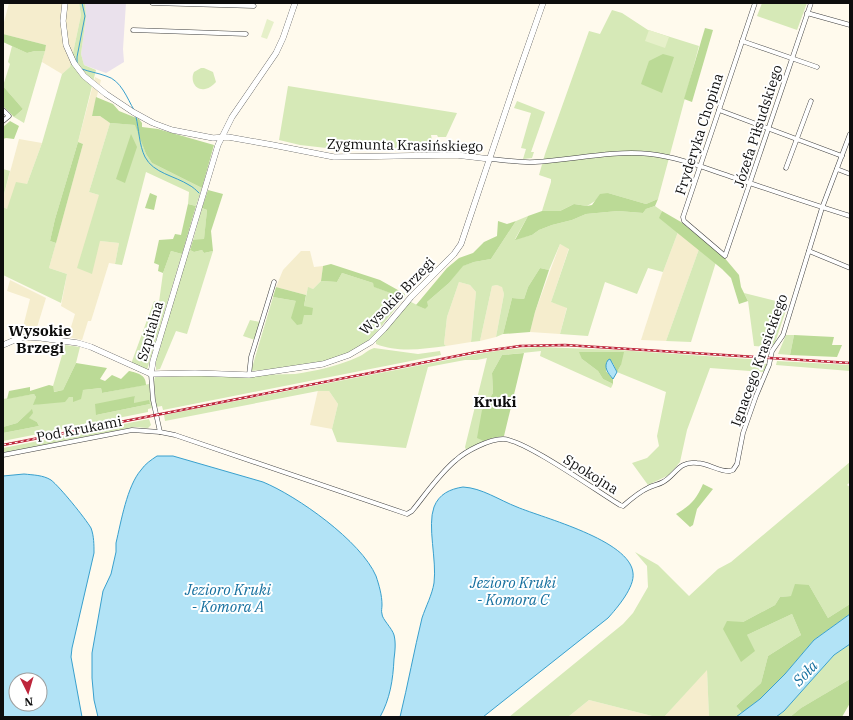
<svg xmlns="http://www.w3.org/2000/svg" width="853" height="720" font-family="'IBM Plex Serif',serif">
  <rect width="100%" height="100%" fill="#fffaed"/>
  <polygon fill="#eae1ec" points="85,3 126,3 123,49 124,62 106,73 84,65 81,54 86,17"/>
  <g fill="#f5edcd">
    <polygon points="9,3 79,3 81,15 70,67 62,74 42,62 46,45 3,34 3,26"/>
    <polygon points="95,77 101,80 92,116 100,116 110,123 89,192 99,195 100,241 119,243 115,264 109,263 91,321 88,321 82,340 68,337 75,314 61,306 67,274 49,268 83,144 78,142"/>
    <polygon points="19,139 42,143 27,184 7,209 3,207 3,198"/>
    <polygon points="678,232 699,249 666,341 641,340 663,272"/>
    <polygon points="560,244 569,248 551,302 567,307 560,334 530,332 535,312"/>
    <polygon points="301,251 310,251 314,267 323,266 321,281 313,289 308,288 306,295 276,287 283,270"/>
    <polygon points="10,280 46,298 35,334 21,335 30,299 7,291"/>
    <polygon points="459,282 470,285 476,292 471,342 446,346 444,344 447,317"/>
    <polygon points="497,285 502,286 504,294 496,337 480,341 492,286"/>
    <polygon points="318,390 329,391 338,404 332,429 310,425"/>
    <polygon points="707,669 709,717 664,717"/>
    <polygon points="589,700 656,717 568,717"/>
  </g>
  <g fill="#d6e9b7" fill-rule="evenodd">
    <polygon points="79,3 85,3 86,17 81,54 84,65 96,70 78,142 55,219 50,241 56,243 49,268 67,274 61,303 3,275 3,207 7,209 16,182 27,184 42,143 62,74 70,67 81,15"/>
    <polygon points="762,3 807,3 797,30 757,16"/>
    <polygon points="612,10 622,13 648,30 699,46 658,199 646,204 608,193 587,206 574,204 560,211 542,211 551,182 551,179 539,175 545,154 589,31 600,34"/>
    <polygon points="12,46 27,53 35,51 45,51 24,123 14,117 23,109 3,86 10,64 8,62"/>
    <path d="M201,68H204L213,72L216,82C213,85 210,88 205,89C195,91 190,80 194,72Z"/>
    <polygon points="288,86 457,113 446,137 438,137 437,135 431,135 433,146 419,148 335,149 300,145 279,140"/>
    <polygon points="517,101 545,112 531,152 534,152 532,158 523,159 526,149 521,148 531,113 514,108"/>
    <polygon points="110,123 136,125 146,154 152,163 202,188 196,206 188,204 189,192 146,172 122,265 115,264 119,243 100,241 92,274 77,268 99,195 89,192"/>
    <polygon points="3,169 10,171 3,198"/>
    <path d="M655,206L662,211L660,218L678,232L663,272L648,268L637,294L605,282L588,336L560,334L567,308L551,302L569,249L560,244L549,270L540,268L528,287L524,299L512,298L503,334L496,337L504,294L502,287L497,285L492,286L480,341L471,342L476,292L470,285L459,282L447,317L444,344L446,346C423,349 398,353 376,344V340L409,301L425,309L427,302L449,283L462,266L474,262L491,259L516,221L528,216L515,239L532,235L539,230L552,225L572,220L586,214L618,211L643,213L646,209Z"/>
    <polygon points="202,208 207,210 204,240 193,240"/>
    <polygon points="699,249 716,262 691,342 666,341"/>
    <polygon points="190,250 194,252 202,250 204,253 213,251 187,334 176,331 160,369 156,370 156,359 185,260"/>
    <polygon points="171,251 182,254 147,370 131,364 154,301 159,302 163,273"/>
    <polygon points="342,273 373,283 375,287 404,298 371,339 329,364 251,371 273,297 296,301 304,315 311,315 304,306 308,287 313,289 321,281 337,282"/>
    <polygon points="744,293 788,304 775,343 770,347 754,346 748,301"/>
    <polygon points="250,320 260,322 255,340 243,336"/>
    <polygon points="786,335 794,335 790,355 778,354"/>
    <polygon points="65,345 80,347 76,363 63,390 53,392 53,386"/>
    <polygon points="540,347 618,350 764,360 764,363 768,365 763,372 710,368 687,430 680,462 669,475 648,485 632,463 647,458 659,446 657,436 666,392 617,372 621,365 582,359 598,371 603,379 613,384 611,388 540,356 541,351 502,355 492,373 493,393 482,410 484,441 466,450 465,447 487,358 477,360 465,360 428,367 406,448 337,442 332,429 338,404 329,391 318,391 165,421 164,415 478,354 503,350"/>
    <path d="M374,348L418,354L440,351L441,355L163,410L162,406L156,407L154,381L155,377L295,374C316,371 338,366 358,357C364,355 367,350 374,348Z"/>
    <polygon points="777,361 850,365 850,371 776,365"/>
    <path d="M149,384L152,408L148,409V412L3,441V433L39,426L37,422L28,418L31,410L17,423L3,427V399L34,394L36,397L34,405L69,397H74L73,401L83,390L101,388L102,393ZM135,396L134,403L150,404L96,415Z"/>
    <polygon points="149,419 151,425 148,428 134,427 3,453 3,448"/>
    <polygon points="850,462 850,482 847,485 850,487 850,604 828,618 809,585 792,596 780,597 775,605 743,622 747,635 792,614 801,635 768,656 761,683 736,706 742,713 736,717 709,717 707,670 664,717 656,717 589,700 568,717 509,717 623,624 633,613 648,587 647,566 635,552 658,565 689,596 718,569 731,562"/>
    <polygon points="850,644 850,679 801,708 790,717 776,717 784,711 834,655"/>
  </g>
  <g fill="#bbda96">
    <polygon points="705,28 713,30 692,102 684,99"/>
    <polygon points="3,34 46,45 45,51 35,51 27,53 3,42"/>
    <polygon points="663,54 674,57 662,93 641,84 649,61"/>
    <polygon points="3,86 23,109 14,117 3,106"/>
    <polygon points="96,97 113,104 119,111 139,119 142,123 142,127 158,129 214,145 202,188 152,163 146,154 135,125 110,123 100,116 92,116"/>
    <polygon points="10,121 19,126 14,139 6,138 3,139 3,127"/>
    <polygon points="131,134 137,147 125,183 116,179"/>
    <polygon points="78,142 83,144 56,243 50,241 55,219"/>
    <polygon points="208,190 223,194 211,231 213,251 204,253 202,250 194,252 190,250 193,240 204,239 207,210 202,208"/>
    <polygon points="150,193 157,196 154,210 145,208"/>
    <polygon points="608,193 646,204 658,199 655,206 646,209 643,213 618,211 586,214 572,220 552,225 539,230 532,235 515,240 528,216 542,211 560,211 574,204 587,206 592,205 600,194"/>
    <polygon points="188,204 196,206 182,254 171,251 163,273 158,271 159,265 154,263 159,240 173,239 175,234 181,235"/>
    <polygon points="662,211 681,222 723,256 739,275 741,287 748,301 739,304 731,278 722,269 659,218"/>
    <polygon points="498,221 507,224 516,221 491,259 474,262 463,266 449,283 427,302 428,306 425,309 416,305 447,268 459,258 473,253 484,242 497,236"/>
    <polygon points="331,264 380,280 405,294 404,298 374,287 373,283 342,273 337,282 321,281 323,266"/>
    <polygon points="540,268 549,270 535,312 530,332 503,334 512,298 524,299 528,287"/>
    <polygon points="276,287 306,295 304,306 313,308 312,315 304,315 302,324 297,325 291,318 296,301 273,297"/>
    <polygon points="794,335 834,337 832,345 842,345 837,357 790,355"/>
    <polygon points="579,352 624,352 621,365 617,372 612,361 606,371 613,379 613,384 603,379 598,371 582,359"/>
    <polygon points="524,353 504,436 492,438 484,441 477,438 482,410 493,393 492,373 502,355"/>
    <path d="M76,363L107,368L100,379L105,381L112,375L121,379L129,371C137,373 146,374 146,385L102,393L101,388L83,390L81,399L73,402V397H69L65,402L33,405L36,397L34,394L7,399L9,391L30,387V391L49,385L53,386L54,392L63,390Z"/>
    <polygon points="135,396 134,403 149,400 150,404 96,415 95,404"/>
    <polygon points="32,409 33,413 29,418 37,422 39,426 3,433 3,427 17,423"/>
    <path d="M703,484L713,489L697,509L693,525L690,527L676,514C691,505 696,500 703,484Z"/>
    <polygon points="795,584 809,585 828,618 850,604 850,614 814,640 785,674 760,699 742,713 736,706 761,683 768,656 801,635 792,614 747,635 755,651 741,662 723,629 727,621 743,622 775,605 780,597 791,596"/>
    <polygon points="850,679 850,703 842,717 790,717 801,708"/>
  </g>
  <g fill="#e6f0c9">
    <polygon points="267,19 274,22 267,39 261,37"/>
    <polygon points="649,30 669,37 665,48 645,41"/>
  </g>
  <g fill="#b2e3f6" stroke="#39a0cd" fill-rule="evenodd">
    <path d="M610,359L617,372L613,379C608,373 603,367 608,360Z"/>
    <path d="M157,456H173L263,482C297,496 361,541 376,576C379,585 382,595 382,605C382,608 381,611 382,614C382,619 392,628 394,635C396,643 395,651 394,659C393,680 390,699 380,717H98L94,700L92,678V653L103,591L111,574L116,552V543C121,522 127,486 141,470C145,464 151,460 157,456Z"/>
    <path d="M24,474C33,475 43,475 51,480C60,487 85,518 91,528C94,536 94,545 94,553L72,648L71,657L82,717H3V476ZM16,680H40V704H16Z"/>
    <path d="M463,487C482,488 499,500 517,507C543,518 630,540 633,573C635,587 617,608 608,618L483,717H400C408,684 414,651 422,618C426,606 432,595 434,583C437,560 427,526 434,507C439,494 450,489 463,487Z"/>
    <polygon points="850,614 850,644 834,655 784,711 776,717 736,717 760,699 785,674 814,640"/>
  </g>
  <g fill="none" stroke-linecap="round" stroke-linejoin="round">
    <g stroke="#39a0cd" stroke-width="1">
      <polyline points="77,63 77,57 85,16 82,3"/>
      <path d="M82,69C90,72 98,73 106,76C121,80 127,98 134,110"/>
      <path d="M136,117C139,129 139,145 145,157C153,173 175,176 189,185C193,187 196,190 199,193"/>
    </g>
    <g stroke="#404040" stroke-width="5">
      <g id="minor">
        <polyline points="152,3 254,6"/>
        <polyline points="755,3 683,217 684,221 725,256 811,3"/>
        <polyline points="807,13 850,25"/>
        <polyline points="133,30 246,34"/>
        <polyline points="742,41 817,67"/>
        <polyline points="3,110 9,116 3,121"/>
        <polyline points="719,110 842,156"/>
        <path d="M490,159C505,160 520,163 535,162C573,160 612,150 650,154C679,157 707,169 735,178C773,191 811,204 850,216"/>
        <polyline points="786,168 811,101"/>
        <polyline points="837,169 850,174"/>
        <polyline points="809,251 850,268"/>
        <polyline points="151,374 153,400 160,432"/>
        <polyline points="249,375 251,357 274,282"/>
        <path d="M3,455L132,430L160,432L175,435L407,514L412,511C426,494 439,474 456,460C466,451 489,439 503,439C524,439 598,492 620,505L623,506C631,499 639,492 648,488C653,485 658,485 663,482C676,475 678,461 697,463C708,463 719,472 730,471L733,470L737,464L743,433L756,396L769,365L772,351L783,335L822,208L850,134"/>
      </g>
    </g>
    <g stroke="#404040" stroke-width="6">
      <g id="tertiary">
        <polyline points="65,3 63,21 66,45 74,63 84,76 106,94 133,112 153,123 172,130 213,138 228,137 273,145 334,157 456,155 490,159"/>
        <polyline points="3,345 17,339 27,337 41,338 78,343 91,347 151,374 195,373 249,375 323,364 349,355 371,342 384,329 411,297 454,254 461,244 517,77 543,3"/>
        <polyline points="151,374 153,361 218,145 232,117 276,53 283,38 295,3"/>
      </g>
    </g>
    <use href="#minor" stroke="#fff" stroke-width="4"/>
    <use href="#tertiary" stroke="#fff" stroke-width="5.5"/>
    <g stroke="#bd253b" stroke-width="2.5">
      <polyline id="rail" points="3,445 477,352 520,346 565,345 850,363"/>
    </g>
    <use href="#rail" stroke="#fff" stroke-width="1" stroke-dasharray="3" stroke-linecap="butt"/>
  </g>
  <g text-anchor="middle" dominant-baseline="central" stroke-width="4" stroke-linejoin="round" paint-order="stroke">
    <g font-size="14" fill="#0d0d0d" stroke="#fff">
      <text transform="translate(758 126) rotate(-72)">Józefa Piłsudskiego</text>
      <text transform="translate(699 134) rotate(-72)">Fryderyka Chopina</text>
      <text transform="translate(405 145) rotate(1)">Zygmunta Krasińskiego</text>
      <text transform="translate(397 296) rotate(-46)">Wysokie Brzegi</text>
      <text transform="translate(150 331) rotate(-74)">Szpitalna</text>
      <text transform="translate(759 360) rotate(-70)">Ignacego Krasickiego</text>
      <text transform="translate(79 429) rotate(-11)">Pod Krukami</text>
      <text transform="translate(591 474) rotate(32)">Spokojna</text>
    </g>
    <g font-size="15" font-weight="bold" fill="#0d0d0d" stroke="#fff">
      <text x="40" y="330">Wysokie<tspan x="40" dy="17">Brzegi</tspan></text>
      <text x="495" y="401">Kruki</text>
    </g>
    <g font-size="15" font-style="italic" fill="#16709f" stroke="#fff">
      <text x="513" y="582">Jezioro Kruki<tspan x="513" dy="17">- Komora C</tspan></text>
      <text x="228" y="589">Jezioro Kruki<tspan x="228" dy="17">- Komora A</tspan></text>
      <text transform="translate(805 673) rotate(-46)">Soła</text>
    </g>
  </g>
  <rect width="853" height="720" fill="none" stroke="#0d0d0d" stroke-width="8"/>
  <g transform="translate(28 692) rotate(175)"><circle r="19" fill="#ffffff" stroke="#9e9e9e"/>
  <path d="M0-3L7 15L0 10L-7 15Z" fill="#bd253b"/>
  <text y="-6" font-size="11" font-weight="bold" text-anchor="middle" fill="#0d0d0d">N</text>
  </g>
</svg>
